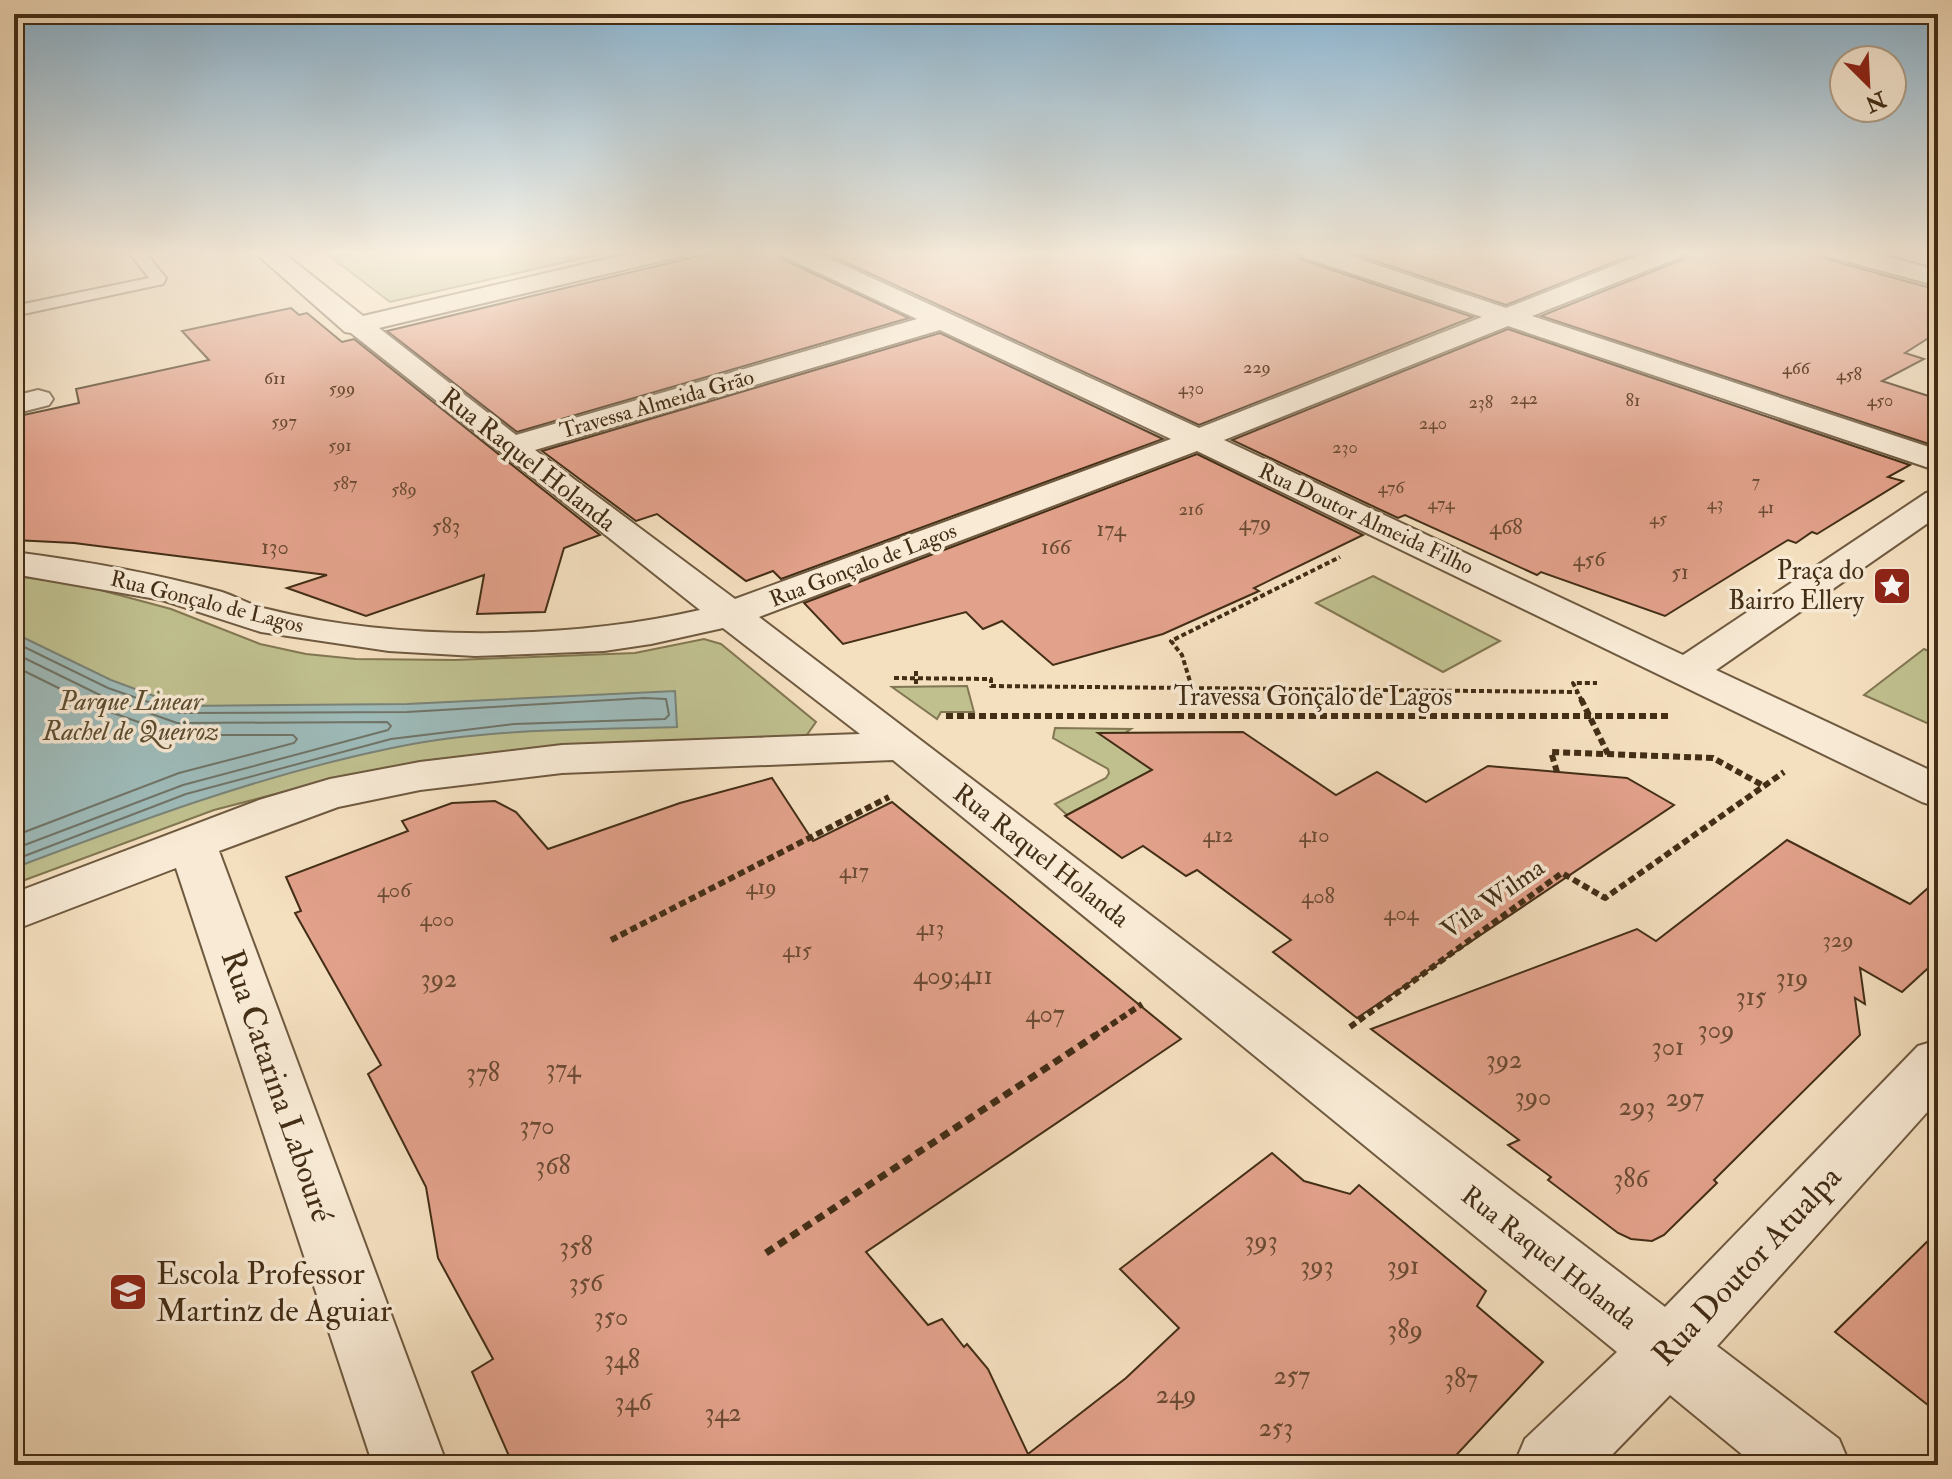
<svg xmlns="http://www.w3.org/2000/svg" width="1952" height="1479" font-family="'IM FELL Double Pica',serif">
  <rect width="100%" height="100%" fill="#f4dfbf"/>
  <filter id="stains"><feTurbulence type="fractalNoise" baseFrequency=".0025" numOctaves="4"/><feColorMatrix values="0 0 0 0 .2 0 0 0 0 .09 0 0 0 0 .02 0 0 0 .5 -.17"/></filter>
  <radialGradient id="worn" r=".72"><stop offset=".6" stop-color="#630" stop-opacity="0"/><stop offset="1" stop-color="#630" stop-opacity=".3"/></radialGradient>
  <g fill="#c0c08f" stroke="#827752" stroke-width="2">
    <polygon points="323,251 614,251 390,302"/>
    <polygon points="14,576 78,584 171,609 260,644 306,654 356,659 455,660 635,653 704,639 721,644 816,722 806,736 543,748 422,761 322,782 214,810 14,884"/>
    <polygon points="1373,576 1500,641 1443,672 1316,603"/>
    <polygon points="1924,649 1938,655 1938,728 1864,695"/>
    <polygon points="967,686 974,712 941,712 937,719 892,687"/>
    <polygon points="1055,728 1131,729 1125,733 1152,770 1067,815 1055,804 1106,778 1109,773 1108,769 1053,738"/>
  </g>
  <path fill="#9ebbba" stroke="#7a8378" stroke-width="2" d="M14,633L111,680L181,706L407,704L675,691L677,727C583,730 485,728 392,748C261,775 138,821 14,868Z"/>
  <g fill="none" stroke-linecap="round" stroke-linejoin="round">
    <g stroke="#707468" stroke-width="2">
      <polyline points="14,642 108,688 180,713 407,712 644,698 666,699 669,715 665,719 514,724 391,739 186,794 14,860"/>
      <polyline points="14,653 104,697 177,723 387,722 391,726 388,730 183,785 14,849"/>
      <polyline points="14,666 99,708 175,735 293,735 297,739 294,743 179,773 14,836"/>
    </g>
  </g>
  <g fill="#e2a18b" stroke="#432e16" stroke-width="2">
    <polygon points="719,251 777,251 782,259 909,318 517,432 387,331"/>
    <polygon points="821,251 1294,251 1299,259 1473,317 1199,425"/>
    <polygon points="1346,251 1642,251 1506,305"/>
    <polygon points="1689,251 1821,251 1826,259 1938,290 1938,332 1905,353 1924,359 1882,381 1938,399 1938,447 1541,316 1684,259"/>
    <polygon points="291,308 299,315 307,313 342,342 354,339 600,535 564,548 545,612 477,614 484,575 366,616 287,588 327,575 74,543 14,540 14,417 79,403 76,389 209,360 182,331"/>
    <polygon points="1508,329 1910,465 1888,477 1903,481 1817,534 1812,532 1796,543 1788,540 1665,616 1541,572 1537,575 1405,515 1398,518 1232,440"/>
    <polygon points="940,333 1163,439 781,579 773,571 746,581 657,514 636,521 542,451"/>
    <polygon points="1197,454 1363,535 1254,588 1259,591 1163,634 1053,665 1002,621 983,629 966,612 843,644 804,603"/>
    <polygon points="1243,732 1336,795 1377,772 1426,802 1488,766 1627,778 1674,805 1357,1018 1273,952 1291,940 1197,870 1186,876 1143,846 1122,858 1065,816 1152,770 1098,733"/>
    <polygon points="772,778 813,841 892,802 1181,1039 866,1252 928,1325 942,1319 964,1347 967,1344 988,1369 1028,1454 1126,1378 1179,1328 1120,1269 1272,1153 1304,1181 1350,1194 1359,1185 1486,1291 1477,1306 1543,1362 1447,1465 513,1465 472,1372 493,1359 438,1258 426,1187 368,1074 381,1065 295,913 301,911 286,877 408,831 402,821 452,803 495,801 516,812 548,849 680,803"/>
    <polygon points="1787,840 1910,904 1938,879 1938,959 1902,992 1860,968 1865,1004 1855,998 1860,1035 1714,1180 1717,1183 1664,1235 1652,1241 1631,1239 1618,1233 1548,1180 1551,1177 1508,1145 1519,1140 1371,1029 1637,929 1656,941"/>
    <polygon points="1938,1231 1938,1413 1835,1332"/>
  </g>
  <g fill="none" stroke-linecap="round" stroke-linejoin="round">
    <g stroke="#6f5a40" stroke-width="4">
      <polygon id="lane" points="128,251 144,251 166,278 163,284 14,316 14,306 149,278"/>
    </g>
    <g stroke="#6f5a40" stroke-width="4">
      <g id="street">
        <path d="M253,251H281L363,316L640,251H685L682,256L379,328L516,435L917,319L783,256L780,251H813L1199,428L1482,317L1300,256L1297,251H1335L1506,308L1651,251H1686L1683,256L1532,316L1938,450V471L1508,326L1224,440L1683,655L1926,493L1938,490V516L1716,670L1938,774V807L1922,802L1197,451L759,617L1665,1307L1918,1046L1938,1040V1100L1717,1346L1839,1439L1850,1465H1755L1670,1395L1602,1465H1514L1525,1439L1617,1352L893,760L562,773L420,790L338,807L219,851L447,1465H373L176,868L14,930V893L259,800L330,779L420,762L562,745L860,734L723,628L651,644L604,651L475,656L389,651L261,632L162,600L14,574V552C84,561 154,573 222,592C237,597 252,606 267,609C398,642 570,640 700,610L351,333L345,332ZM940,330L1171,439L735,599L535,450Z"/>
        <polygon points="1824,251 1866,251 1938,270 1938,286 1827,256"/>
        <polygon points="38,390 49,393 53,399 49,405 14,414 14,396"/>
      </g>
    </g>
    <g stroke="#432e16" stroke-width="4" stroke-dasharray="5 3" stroke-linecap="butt">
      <polyline points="916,671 916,686"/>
      <polyline points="894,678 991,679 991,686 1577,692"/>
      <polyline points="1192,688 1182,655 1171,641 1340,557"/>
      <polyline points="1582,701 1573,683 1597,683"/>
    </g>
    <g stroke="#432e16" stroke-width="6" stroke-dasharray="7 4" stroke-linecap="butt">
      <polyline points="1581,699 1608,754"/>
      <polyline points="946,716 1671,716"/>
      <polyline points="1557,772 1551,752 1713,758 1764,786"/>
      <polyline points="611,940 889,797"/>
      <polyline points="1350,1027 1562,873 1605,898 1784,772"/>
      <polyline points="1093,1037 1142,1004"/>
    </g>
    <polyline stroke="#432e16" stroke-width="7" stroke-dasharray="9 6" stroke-linecap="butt" points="766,1253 1096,1035"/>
    <use href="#lane" fill="#f8ead5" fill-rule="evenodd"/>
    <use href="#street" fill="#f8ead5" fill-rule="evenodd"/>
  </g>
  <linearGradient id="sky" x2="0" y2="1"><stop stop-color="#8ab7d6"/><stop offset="0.55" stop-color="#faf1e2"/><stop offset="1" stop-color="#faf1e2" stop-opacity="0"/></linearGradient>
  <rect width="1952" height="458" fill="url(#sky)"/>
  <defs>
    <g id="sight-square" transform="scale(2)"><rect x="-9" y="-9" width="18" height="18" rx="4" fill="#8f2418" stroke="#f8ead5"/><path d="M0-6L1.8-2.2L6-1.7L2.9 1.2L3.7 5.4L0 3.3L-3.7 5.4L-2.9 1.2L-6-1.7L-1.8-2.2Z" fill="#fff"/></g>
    <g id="school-square" transform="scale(2)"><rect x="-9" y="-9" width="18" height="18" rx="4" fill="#8f2418" stroke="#f8ead5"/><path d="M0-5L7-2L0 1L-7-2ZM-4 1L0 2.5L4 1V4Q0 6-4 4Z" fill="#fff"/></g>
  </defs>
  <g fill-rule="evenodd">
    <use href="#sight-square" x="1892" y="586"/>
    <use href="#school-square" x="128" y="1292"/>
  </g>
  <g text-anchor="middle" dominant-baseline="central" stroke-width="7" stroke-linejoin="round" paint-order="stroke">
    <g font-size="18" fill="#6b4b33">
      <text x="1257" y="367">229</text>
      <text x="1796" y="368">466</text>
      <text x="1849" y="374">458</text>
      <text x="275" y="378">611</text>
      <text x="342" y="388">599</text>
      <text x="1191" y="388">430</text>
      <text x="1524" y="398">242</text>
      <text x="1633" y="400">81</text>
      <text x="1880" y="400">450</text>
      <text x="1481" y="402">238</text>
      <text x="284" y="421">597</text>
      <text x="1433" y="423">240</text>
      <text x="340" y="445">591</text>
      <text x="1345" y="447">230</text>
      <text x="1756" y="481">7</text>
      <text x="345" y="483">587</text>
      <text x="1391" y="487">476</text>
      <text x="404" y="489">589</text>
      <text x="1441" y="503">474</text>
      <text x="1715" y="503">43</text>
      <text x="1766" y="507">41</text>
      <text x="1191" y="509">216</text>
      <text x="1658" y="518">45</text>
    </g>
    <g font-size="22" fill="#432e16" stroke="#f8ead5">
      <text transform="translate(657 404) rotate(-16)">Travessa Almeida Grão</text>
      <text transform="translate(1366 519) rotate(25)">Rua Doutor Almeida Filho</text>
      <text transform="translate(863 565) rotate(-21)">Rua Gonçalo de Lagos</text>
      <text transform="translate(207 602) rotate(14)">Rua Gonçalo de Lagos</text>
    </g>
    <g font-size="22" fill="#6b4b33">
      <text x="1255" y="523">479</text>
      <text x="446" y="526">583</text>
      <text x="1506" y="527">468</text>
      <text x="1111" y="529">174</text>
      <text x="275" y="547">130</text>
      <text x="1056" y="547">166</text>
      <text x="1589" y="559">456</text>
      <text x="1680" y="572">51</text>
      <text x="1218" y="835">412</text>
      <text x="1314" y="835">410</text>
      <text x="854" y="871">417</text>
      <text x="761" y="887">419</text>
      <text x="394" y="890">406</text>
      <text x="1318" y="896">408</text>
      <text x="1401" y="913">404</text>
      <text x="437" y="919">400</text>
      <text x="930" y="928">413</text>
      <text x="1838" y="940">329</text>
      <text x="797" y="950">415</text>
    </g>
    <g font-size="26" fill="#432e16" stroke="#f8ead5">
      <text transform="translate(528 460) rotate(38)">Rua Raquel Holanda</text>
      <text x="1313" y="697">Travessa Gonçalo de Lagos</text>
      <text transform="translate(1041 856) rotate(38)">Rua Raquel Holanda</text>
      <text transform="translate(1493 899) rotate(-35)">Vila Wilma</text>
      <text transform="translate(1549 1258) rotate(38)">Rua Raquel Holanda</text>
    </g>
    <g font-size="26" fill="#432e16" stroke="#f8ead5" text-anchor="end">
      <text x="1864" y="571">Praça do<tspan x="1864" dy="30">Bairro Ellery</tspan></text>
    </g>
    <g font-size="26" font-style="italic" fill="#5c4b2e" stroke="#f8ead5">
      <text x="131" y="702">Parque Linear<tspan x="131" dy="30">Rachel de Queiroz</tspan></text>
    </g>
    <g font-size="26" fill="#6b4b33">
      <text x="953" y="976">409;411</text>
      <text x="1792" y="978">319</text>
      <text x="439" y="979">392</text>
      <text x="1751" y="997">315</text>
      <text x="1045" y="1014">407</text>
      <text x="1716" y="1030">309</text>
      <text x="1668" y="1047">301</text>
      <text x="1504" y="1060">392</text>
      <text x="563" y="1069">374</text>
      <text x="483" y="1073">378</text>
      <text x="1533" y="1097">390</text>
      <text x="1685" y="1098">297</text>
      <text x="1637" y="1107">293</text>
      <text x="537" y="1126">370</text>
      <text x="553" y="1166">368</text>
      <text x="1631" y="1179">386</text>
      <text x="1261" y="1241">393</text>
      <text x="576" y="1247">358</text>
      <text x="1317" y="1266">393</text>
      <text x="1403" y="1266">391</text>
      <text x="586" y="1283">356</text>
      <text x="611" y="1317">350</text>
      <text x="1405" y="1330">389</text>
      <text x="622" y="1360">348</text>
      <text x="1292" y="1376">257</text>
      <text x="1461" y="1379">387</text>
      <text x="1176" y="1395">249</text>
      <text x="633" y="1402">346</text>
      <text x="723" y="1413">342</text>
      <text x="1276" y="1428">253</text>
    </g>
    <g font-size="32" fill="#432e16" stroke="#f8ead5">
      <text transform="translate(277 1086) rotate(71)">Rua Catarina Labouré</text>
      <text transform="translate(1747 1266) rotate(-47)">Rua Doutor Atualpa</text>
    </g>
    <g font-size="32" fill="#432e16" stroke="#f8ead5" text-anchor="start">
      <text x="156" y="1274">Escola Professor<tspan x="156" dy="37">Martinz de Aguiar</tspan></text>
    </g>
  </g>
  <rect width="1952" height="1479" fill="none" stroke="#f4dfbf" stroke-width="48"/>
  <rect x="16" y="16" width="1920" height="1447" fill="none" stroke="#432e16" stroke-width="4"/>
  <rect x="24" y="24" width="1904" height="1431" fill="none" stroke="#432e16" stroke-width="2"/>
  <g transform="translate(1868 84) rotate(156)"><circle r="38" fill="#f8ead5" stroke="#b09f89" stroke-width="2"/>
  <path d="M0-6L14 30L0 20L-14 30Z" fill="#8f2418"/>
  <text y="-12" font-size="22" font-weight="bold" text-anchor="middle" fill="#432e16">N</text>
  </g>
  <rect width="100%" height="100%" filter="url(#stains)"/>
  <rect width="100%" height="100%" fill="url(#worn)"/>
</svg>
